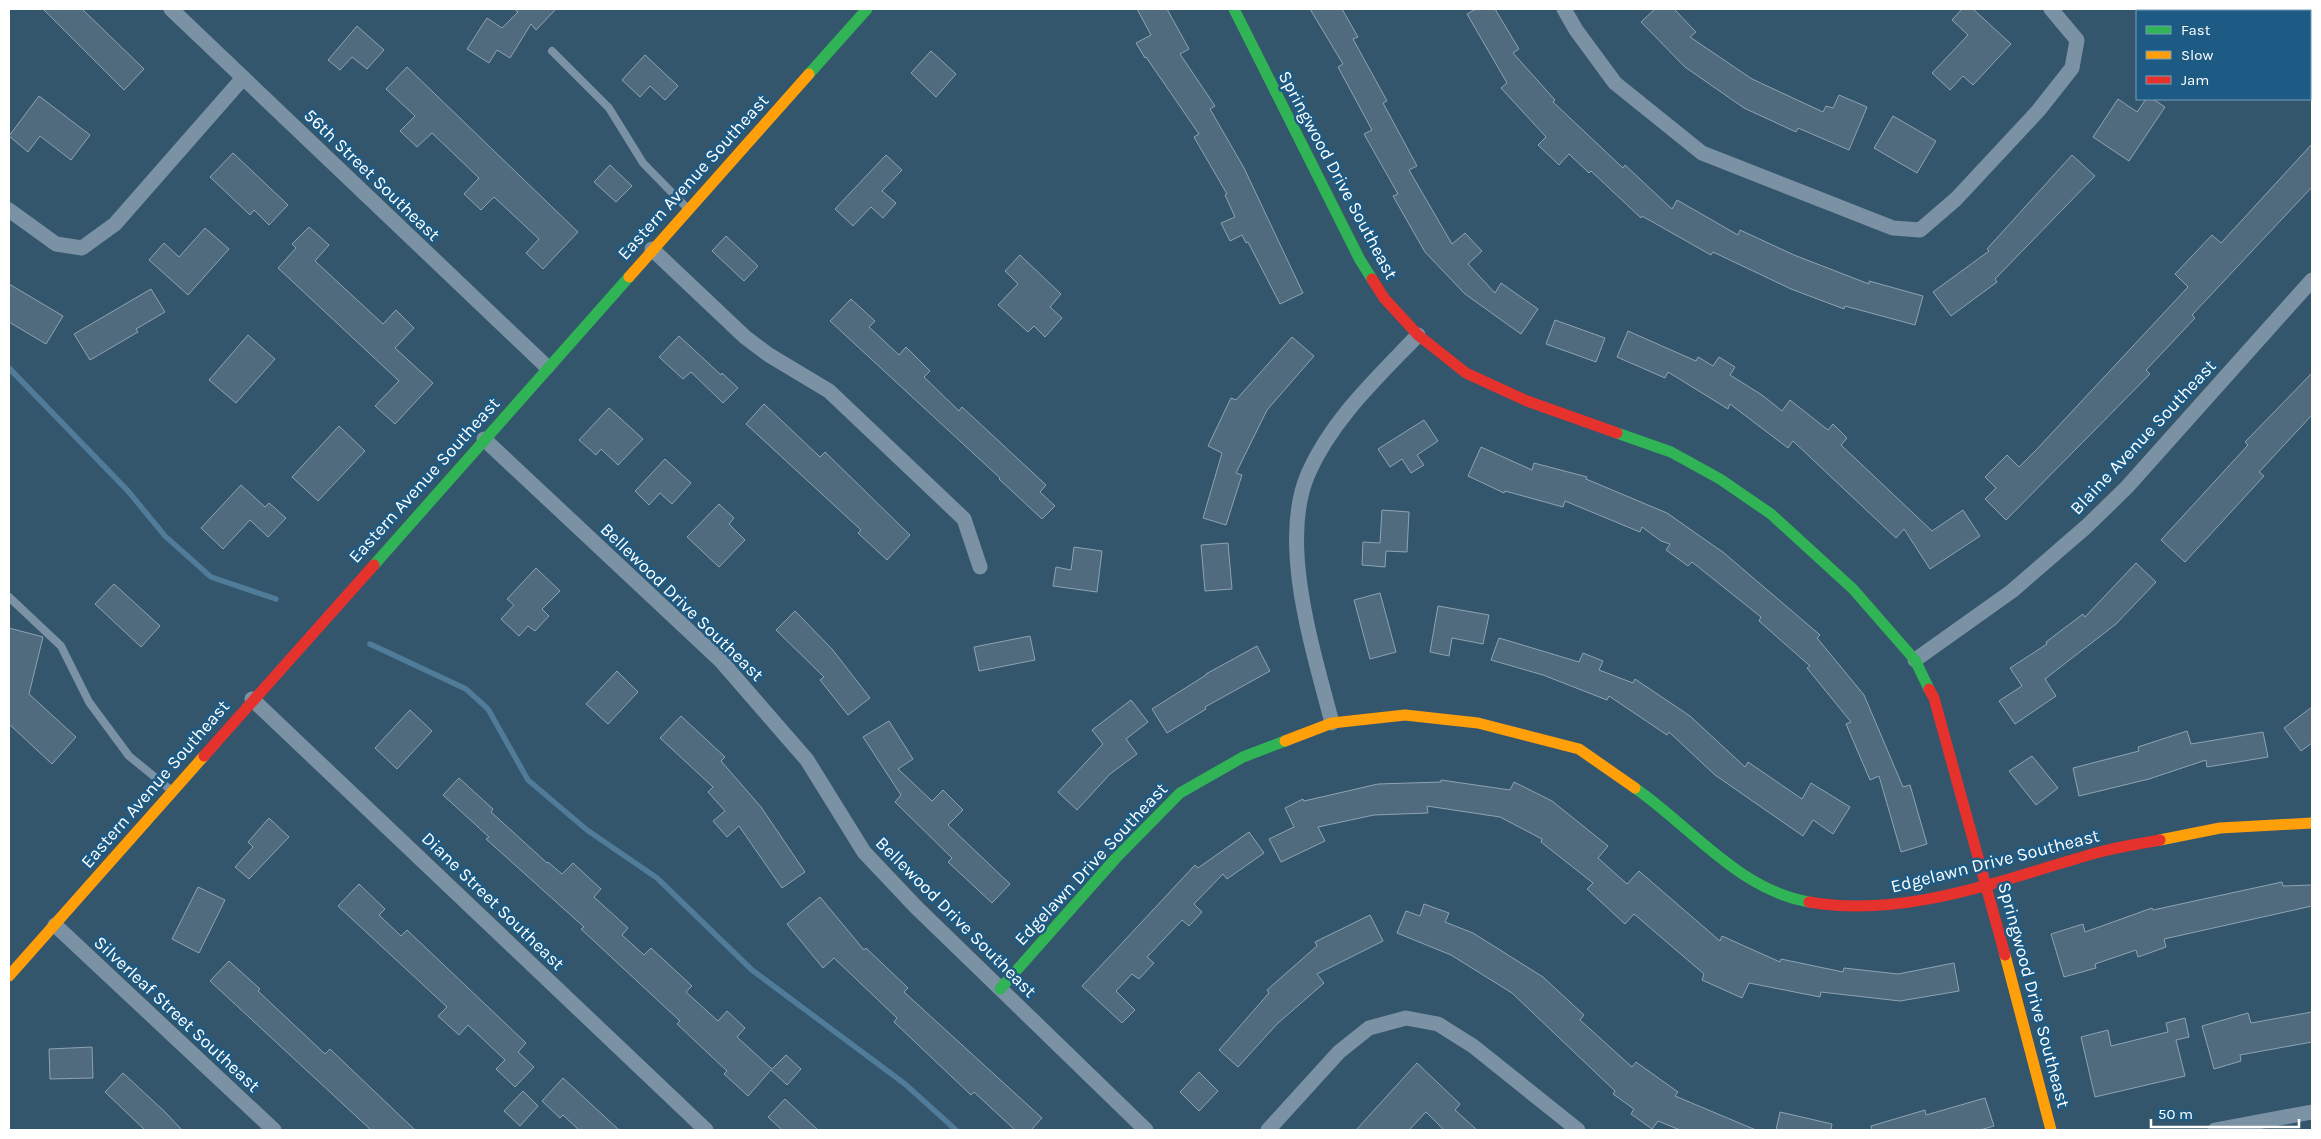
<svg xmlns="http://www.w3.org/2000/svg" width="2321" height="1139" font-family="Karla,sans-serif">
  <rect width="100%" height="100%" fill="#34566d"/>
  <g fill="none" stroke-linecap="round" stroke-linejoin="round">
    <g stroke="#507c99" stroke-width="5.5">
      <polyline points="9,368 128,491 165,536 211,577 276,599"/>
      <polyline points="370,644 466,689 488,709 528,780 587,830 657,878 752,970 905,1084 956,1130"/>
    </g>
  </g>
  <g fill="#506b7e" stroke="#8ea3b1">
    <polygon points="43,9 82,9 144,69 124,90"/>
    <polygon points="514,9 556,9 536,30 531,24 510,58 497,50 489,63 467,49 487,18 502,28 518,12"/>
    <polygon points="1137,9 1167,9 1189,49 1180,54 1215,106 1210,109 1244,168 1303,293 1280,304 1248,242 1246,243 1242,235 1230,241 1221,223 1235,217 1225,195 1227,194 1194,137 1199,134 1146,57 1145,58 1136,43 1151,35"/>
    <polygon points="1310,9 1342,9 1358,37 1353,39 1387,101 1383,103 1417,166 1409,170 1452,244 1465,233 1482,251 1468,264 1495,293 1501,283 1538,309 1521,334 1465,294 1425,252 1393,196 1398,194 1364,134 1372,130 1338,67 1343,64"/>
    <polygon points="1476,9 1495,9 1519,49 1513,53 1555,100 1553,102 1623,168 1625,165 1672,209 1677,200 1738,235 1740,230 1794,255 1869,284 1869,281 1923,296 1915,325 1845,306 1844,309 1791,289 1713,252 1711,255 1642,216 1641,218 1591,171 1589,173 1569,154 1559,165 1538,145 1546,137 1501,88 1507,83 1467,14"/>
    <polygon points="1655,9 1674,9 1696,32 1690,37 1752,79 1823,112 1826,106 1833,108 1839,95 1867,107 1849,150 1798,128 1796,132 1744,108 1685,67 1641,22"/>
    <polygon points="1962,9 1973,9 2011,44 1973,85 1963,76 1950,90 1932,73 1968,35 1952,20"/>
    <polygon points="357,26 384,50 367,69 352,57 340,70 328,60"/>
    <polygon points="931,51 956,74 936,97 911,73"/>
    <polygon points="645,55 678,86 665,100 650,86 640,97 622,80"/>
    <polygon points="407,67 578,232 543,269 526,253 539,239 494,197 481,210 464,194 479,178 432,133 417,147 400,131 415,116 386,89"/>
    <polygon points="39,96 90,135 71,160 40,136 28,152 9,136"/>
    <polygon points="2118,99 2137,112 2146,99 2153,99 2165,107 2129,161 2093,137"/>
    <polygon points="1893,116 1936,141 1917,173 1874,148"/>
    <polygon points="2312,144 2312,187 2192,315 2195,318 2146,370 2150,374 2006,520 1985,499 1996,488 1985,477 2007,455 2019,467 2038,448 2188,287 2175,274 2212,235 2221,243"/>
    <polygon points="233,153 288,205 269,225 254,210 250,215 210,177"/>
    <polygon points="886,155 902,170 882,191 896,203 883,218 871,207 853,226 835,209"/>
    <polygon points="2072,155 2095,176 1995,279 1997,282 1951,316 1933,292 1989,251 1987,249"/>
    <polygon points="610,165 632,186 616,202 594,182"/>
    <polygon points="309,227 329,245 315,261 383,324 396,310 414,328 395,348 433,383 395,424 375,406 399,381 278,268 296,248 292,244"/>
    <polygon points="205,228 229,249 188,295 149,260 164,243 179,257"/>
    <polygon points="726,236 758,266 744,281 712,251"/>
    <polygon points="1020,255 1061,294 1050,307 1062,318 1045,337 1034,326 1028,332 998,305 1018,284 1005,271"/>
    <polygon points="9,284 63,316 46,344 9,322"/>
    <polygon points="151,289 165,312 136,329 138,332 90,360 74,334"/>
    <polygon points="851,299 875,321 869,327 899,355 906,347 930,371 924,377 959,411 962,407 1046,485 1040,492 1055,506 1042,519 999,479 1000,478 830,321"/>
    <polygon points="1555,320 1605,338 1596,362 1546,344"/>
    <polygon points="1628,331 1696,361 1698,357 1713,366 1719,357 1735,367 1730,375 1762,395 1782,411 1790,400 1828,430 1833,424 1847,438 1841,445 1932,531 1963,510 1980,536 1930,569 1904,529 1896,538 1793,441 1788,448 1730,404 1728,409 1668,372 1665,378 1617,357"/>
    <polygon points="248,335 275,359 236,403 209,380"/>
    <polygon points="679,336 721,375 722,373 738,388 723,403 691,372 683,379 659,357"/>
    <polygon points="1292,337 1314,356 1267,410 1236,473 1242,475 1226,525 1203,518 1222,453 1208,446 1231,398 1236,400"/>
    <polygon points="2312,373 2312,415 2259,472 2264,476 2185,562 2161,540 2248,445 2245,442"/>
    <polygon points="764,404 820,457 825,452 910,535 887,560 858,533 861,530 746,424"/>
    <polygon points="609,408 643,439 618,465 601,449 596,455 579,440"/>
    <polygon points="1424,420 1438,441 1417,455 1424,465 1411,473 1402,459 1390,467 1378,449"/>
    <polygon points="339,426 365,451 318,501 292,477"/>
    <polygon points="1481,447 1532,470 1534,463 1587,477 1586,479 1667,513 1724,553 1820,635 1817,638 1864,695 1903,787 1910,785 1927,844 1901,852 1879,776 1870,780 1846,724 1851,722 1807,668 1810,666 1759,621 1761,617 1692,562 1688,566 1666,550 1670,544 1661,541 1642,527 1640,532 1565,501 1563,507 1505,491 1504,493 1468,476"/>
    <polygon points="665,459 691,483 672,504 660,493 649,505 635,491"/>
    <polygon points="241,485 265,507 269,503 286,518 268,537 250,520 223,549 201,528"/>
    <polygon points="719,504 734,518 729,524 745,540 719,567 687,537"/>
    <polygon points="1382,510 1409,512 1407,552 1386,551 1385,567 1362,565 1363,542 1380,543"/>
    <polygon points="1228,543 1232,589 1205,591 1201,545"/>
    <polygon points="1074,547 1102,551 1097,592 1053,586 1056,567 1071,570"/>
    <polygon points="2136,563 2156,582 2116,624 2045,679 2056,696 2015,724 1999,701 2022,686 2010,668 2047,644 2046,642 2083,614 2085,617"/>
    <polygon points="536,568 560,591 542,609 549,616 535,631 528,626 519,636 501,619 514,605 507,599"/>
    <polygon points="114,584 160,626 141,647 95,604"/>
    <polygon points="1380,593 1396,652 1370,659 1354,600"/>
    <polygon points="1438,606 1489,615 1483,644 1452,638 1449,656 1430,652"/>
    <polygon points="795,611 832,649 870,698 848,715 820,680 824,677 776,630"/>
    <polygon points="9,628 43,637 29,694 76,737 52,764 9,724"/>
    <polygon points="1030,636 1035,660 979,671 974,647"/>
    <polygon points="1499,638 1579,662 1583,653 1603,661 1599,670 1633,683 1635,679 1690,716 1745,767 1748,762 1802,799 1811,783 1850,807 1833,834 1813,820 1803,836 1715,775 1669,732 1667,735 1609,696 1607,700 1543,675 1491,660"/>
    <polygon points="1257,646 1270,671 1205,707 1206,709 1167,733 1152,709 1206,675 1206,674"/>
    <polygon points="617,671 638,692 608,724 586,704"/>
    <polygon points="1131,700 1148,722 1126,739 1137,754 1110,774 1077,810 1058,792 1103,744 1092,730"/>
    <polygon points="2312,707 2312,743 2301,751 2284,728"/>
    <polygon points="410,710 432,731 397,769 375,748"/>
    <polygon points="681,716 725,757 721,761 761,807 805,872 782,888 739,826 727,837 713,821 725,811 708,792 713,787 660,738"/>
    <polygon points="889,721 913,759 898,769 932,801 943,790 963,810 948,825 1010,884 992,903 948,862 952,858 895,802 901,795 863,737"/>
    <polygon points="2187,731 2191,744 2263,732 2268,757 2207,767 2206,760 2149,779 2079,796 2073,768 2139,751 2138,747"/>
    <polygon points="2032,756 2058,788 2036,805 2009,771"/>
    <polygon points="459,778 493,809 491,812 547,863 548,862 562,874 573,863 601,889 594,897 628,928 622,935 644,955 651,948 692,986 686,992 718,1021 727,1011 745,1028 737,1037 772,1069 786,1055 801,1069 787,1085 771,1070 748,1096 724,1074 727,1071 677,1024 680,1021 581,929 584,927 486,839 489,837 443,795"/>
    <polygon points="1441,780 1510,790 1514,782 1552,801 1608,846 1598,858 1627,884 1639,871 1720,941 1722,936 1780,962 1781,959 1843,972 1844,968 1898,974 1954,963 1959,991 1900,1001 1821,992 1820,997 1749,983 1742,998 1702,980 1704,974 1634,914 1625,924 1587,889 1593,883 1541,842 1542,839 1500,817 1427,806 1428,813 1374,815 1318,827 1325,841 1281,862 1269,839 1294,827 1285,808 1303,799 1304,801 1378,784 1441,782"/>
    <polygon points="269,818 289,837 249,879 235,867 253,847 248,842"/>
    <polygon points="1249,832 1264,853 1227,879 1223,874 1194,904 1202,912 1189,926 1182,920 1147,957 1154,963 1139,979 1132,974 1116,991 1135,1010 1122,1023 1082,986 1195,865 1198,868"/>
    <polygon points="2282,882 2283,886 2312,885 2312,906 2164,939 2166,947 2138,957 2136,950 2095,964 2096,968 2064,977 2051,934 2083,924 2085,932 2152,908 2153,910"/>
    <polygon points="359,884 385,909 379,915 401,936 407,930 526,1043 518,1052 534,1067 515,1087 496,1069 505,1060 468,1025 459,1035 438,1016 447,1007 338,906"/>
    <polygon points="198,887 225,900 199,953 172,939"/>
    <polygon points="820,897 864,950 866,948 908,988 904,992 1042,1118 1031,1130 1015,1130 974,1092 971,1095 894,1022 897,1018 834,958 823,968 787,924"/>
    <polygon points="1424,904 1449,913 1445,922 1473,933 1543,977 1584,1015 1580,1020 1632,1067 1636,1062 1678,1092 1675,1096 1756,1130 1680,1130 1658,1121 1652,1129 1631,1114 1634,1109 1613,1094 1615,1091 1512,993 1451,955 1397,933 1406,911 1420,916"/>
    <polygon points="1370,915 1383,941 1317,974 1324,983 1277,1024 1238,1067 1219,1050 1269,993 1267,990 1317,946 1315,942"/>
    <polygon points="229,961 260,989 258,991 325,1054 330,1049 415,1130 371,1130 210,981"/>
    <polygon points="2312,1012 2312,1042 2240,1055 2241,1061 2214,1069 2202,1026 2248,1013 2251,1023"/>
    <polygon points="2185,1018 2189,1037 2176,1040 2185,1076 2095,1097 2081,1037 2108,1030 2111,1046 2168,1032 2166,1023"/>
    <polygon points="92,1047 93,1078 50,1079 49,1049"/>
    <polygon points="1417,1063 1460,1104 1455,1110 1477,1130 1444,1130 1426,1112 1409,1130 1356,1130"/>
    <polygon points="1199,1072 1218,1091 1199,1111 1180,1092"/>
    <polygon points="123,1073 165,1112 182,1130 145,1130 105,1092"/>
    <polygon points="563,1078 619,1130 579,1130 563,1115 560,1118 542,1101"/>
    <polygon points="523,1091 538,1106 520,1126 504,1111"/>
    <polygon points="1985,1098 1994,1126 1980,1130 1872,1130 1871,1126 1925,1110 1926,1115"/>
    <polygon points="785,1099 818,1130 782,1130 768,1117"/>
    <polygon points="1780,1112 1832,1124 1831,1130 1776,1130"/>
  </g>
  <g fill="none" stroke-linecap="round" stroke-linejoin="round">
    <g stroke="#7a92a3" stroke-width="8">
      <polyline points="552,51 609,108 643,163 688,209"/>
      <polyline points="9,597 61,646 89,702 129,756 172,791"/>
    </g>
    <g stroke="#7a92a3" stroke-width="15">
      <polyline points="171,9 547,367"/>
      <polyline points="1564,9 1576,30 1615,83 1702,153 1893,228 1920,230 1956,199 2038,111 2072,68 2077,40 2051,9"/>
      <polyline points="9,210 56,244 82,248 115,224 243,78"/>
      <polyline points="652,249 745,337 769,355 829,391 964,519 980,567"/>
      <polyline points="484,439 721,661 807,760 864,852 916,907 1146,1130"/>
      <polyline points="1915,660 2012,591 2087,526 2127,487 2312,280"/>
      <polyline points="252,699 706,1130"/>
      <path d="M1332,723C1314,652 1278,544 1308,474C1332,419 1378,377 1418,335"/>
      <polyline points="55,925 274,1130"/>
      <polyline points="1268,1130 1339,1052 1369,1028 1406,1018 1438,1024 1473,1046 1578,1130"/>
      <polyline points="2215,1130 2312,1112"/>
    </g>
    <g stroke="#30b455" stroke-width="11">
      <polyline points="1234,9 1360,260 1372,279"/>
      <polyline points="809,74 867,9"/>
      <polyline points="1617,433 1671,452 1720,479 1771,514 1853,589 1915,660 1929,689"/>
      <polyline points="374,565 629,277"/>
      <path d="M1635,788C1691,827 1739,890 1809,902"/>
      <polyline points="1000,989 1116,858 1180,793 1243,757 1285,741"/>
    </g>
    <g stroke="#ff9f0a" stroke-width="11">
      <polyline points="629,277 809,74"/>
      <polyline points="1285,741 1332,723 1405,715 1478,723 1579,749 1635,788"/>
      <polyline points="2160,840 2220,828 2312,823"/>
      <polyline points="2005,955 2051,1130"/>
      <polyline points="9,976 204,756"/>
    </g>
    <g stroke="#e5322d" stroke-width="11">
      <polyline points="1372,279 1384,298 1418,335 1466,373 1527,401 1617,433"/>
      <polyline points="1929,689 1934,698 2005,955"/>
      <polyline points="204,756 374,565"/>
      <path d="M1809,902C1906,919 2003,879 2096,853C2117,847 2138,844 2160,840"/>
    </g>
  </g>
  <g text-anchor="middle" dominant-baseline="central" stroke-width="5" stroke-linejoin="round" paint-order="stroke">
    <g font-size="18" fill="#fff" stroke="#1d5b84">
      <text transform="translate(372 175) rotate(44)">56th Street Southeast</text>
      <text transform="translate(1338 175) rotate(62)">Springwood Drive Southeast</text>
      <text transform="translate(693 177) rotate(-48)">Eastern Avenue Southeast</text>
      <text transform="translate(2143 437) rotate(-47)">Blaine Avenue Southeast</text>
      <text transform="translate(424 480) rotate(-48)">Eastern Avenue Southeast</text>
      <text transform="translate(682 602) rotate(44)">Bellewood Drive Southeast</text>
      <text transform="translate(155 784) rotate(-49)">Eastern Avenue Southeast</text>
      <text transform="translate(1995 861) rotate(-14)">Edgelawn Drive Southeast</text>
      <text transform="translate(1091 864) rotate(-47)">Edgelawn Drive Southeast</text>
      <text transform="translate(493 901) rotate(44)">Diane Street Southeast</text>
      <text transform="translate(956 917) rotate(45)">Bellewood Drive Southeast</text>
      <text transform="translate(2034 995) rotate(75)">Springwood Drive Southeast</text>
      <text transform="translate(177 1014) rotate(43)">Silverleaf Street Southeast</text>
    </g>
  </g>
  <rect width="2321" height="1139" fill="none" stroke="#ffffff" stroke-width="20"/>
  <rect x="2136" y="10" width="175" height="90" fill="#1d5b84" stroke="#779db5"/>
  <rect x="2146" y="26" width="25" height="8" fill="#30b455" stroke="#779db5"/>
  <text x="2181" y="35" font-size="15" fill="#ffffff">Fast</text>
  <rect x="2146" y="51" width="25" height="8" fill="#ff9f0a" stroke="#779db5"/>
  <text x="2181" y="60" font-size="15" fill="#ffffff">Slow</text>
  <rect x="2146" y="76" width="25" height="8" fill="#e5322d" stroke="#779db5"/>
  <text x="2181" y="85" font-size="15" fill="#ffffff">Jam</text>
  <path d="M2151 1119v8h148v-8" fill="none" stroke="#ffffff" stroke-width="2.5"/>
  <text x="2158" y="1119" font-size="15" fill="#ffffff" stroke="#1d5b84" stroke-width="4" paint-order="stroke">50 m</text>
</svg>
